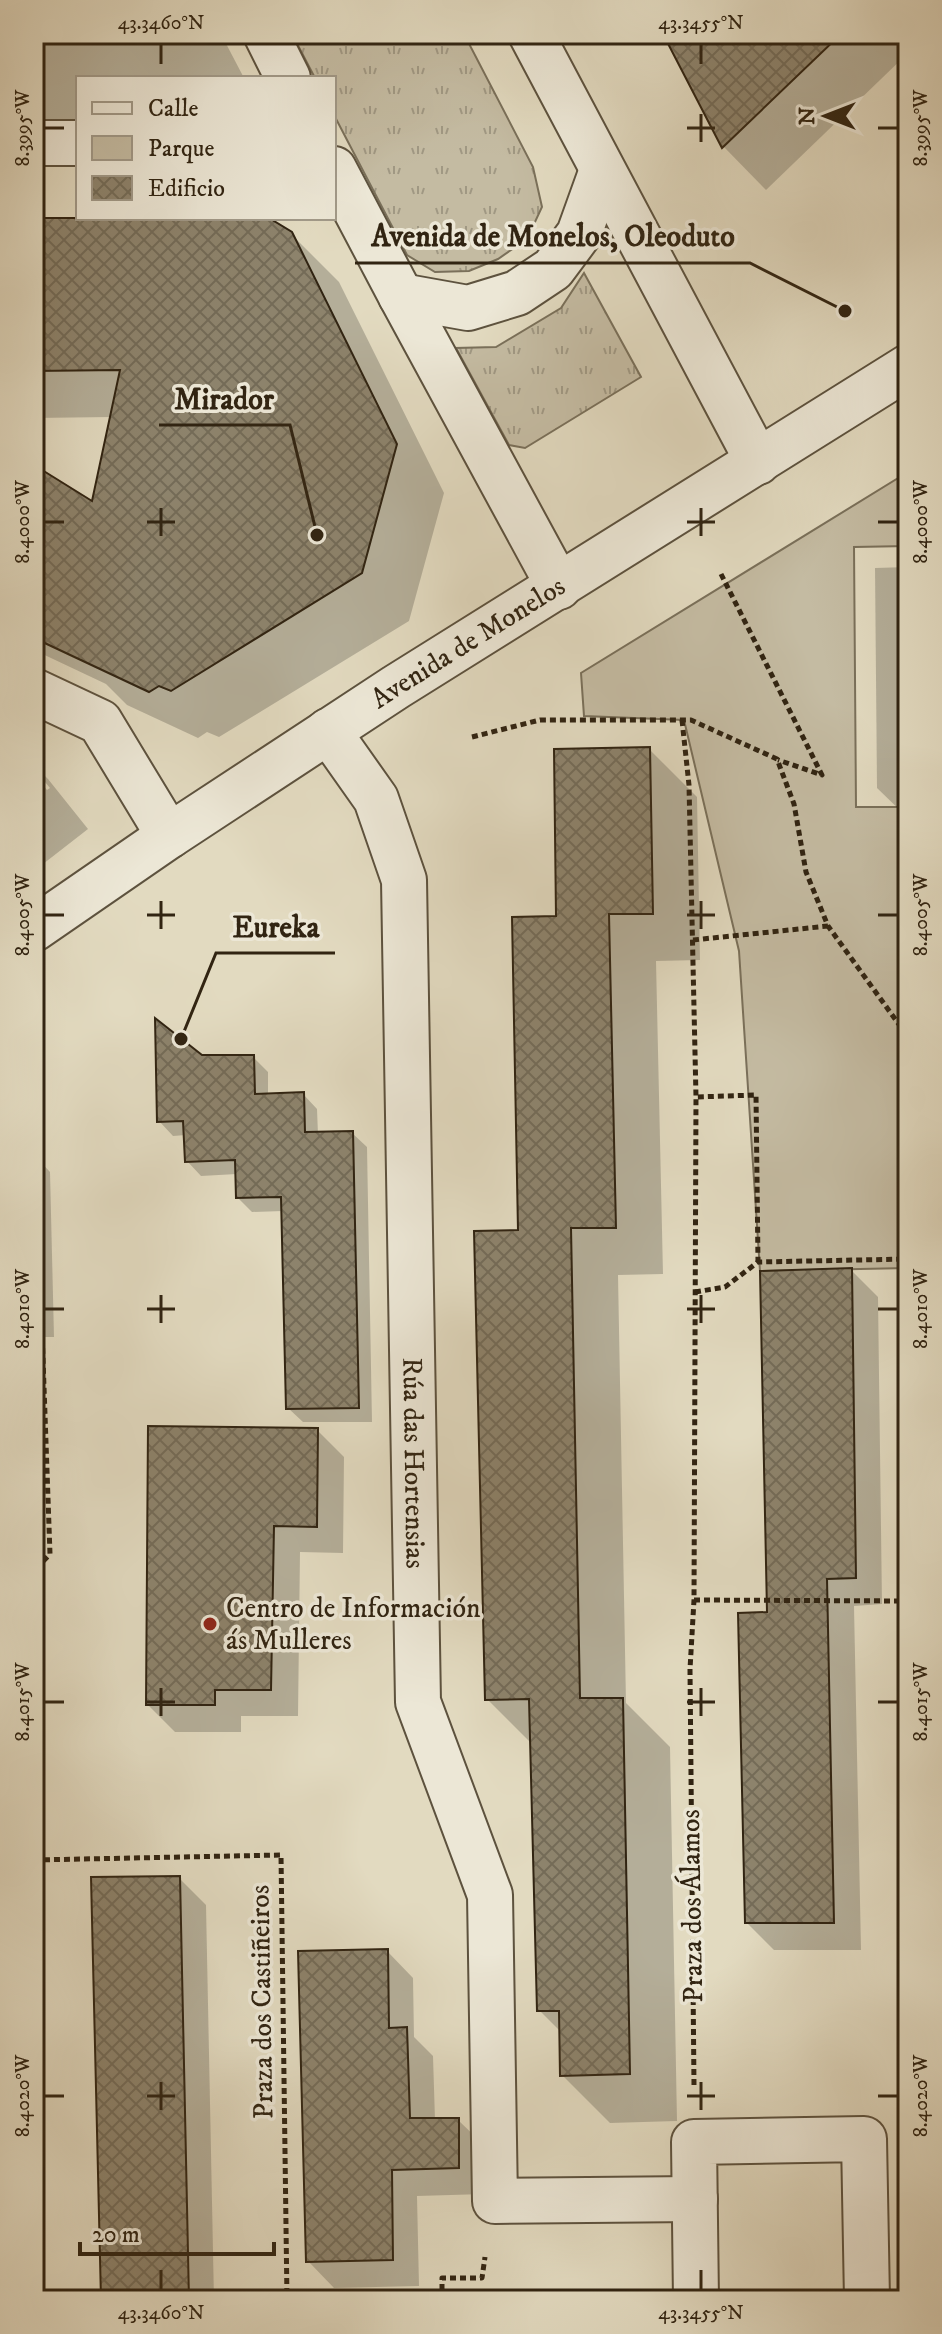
<svg xmlns="http://www.w3.org/2000/svg" width="942" height="2334" font-family="'IM FELL DW Pica',serif">
  <defs>
    <pattern id="grass-tufts" width="24" height="20" patternUnits="userSpaceOnUse" patternTransform="scale(2)"><rect width="24" height="20" fill="#c4bba2"/><path d="M3 7l-1-3M5 7V3M7 7l1-3M15 17l-1-3M17 17v-4M19 17l1-3" fill="none" stroke="#a09883"/></pattern>
    <pattern id="building-cross-hatch" width="8" height="8" patternUnits="userSpaceOnUse" patternTransform="scale(2)"><rect width="8" height="8" fill="#8d836c"/><path d="M0 0l8 8M0 8l8-8" fill="none" stroke="#746b57"/></pattern>
  </defs>
  <rect width="100%" height="100%" fill="#e2dac0"/>
  <filter id="stains"><feTurbulence type="fractalNoise" baseFrequency=".0025" numOctaves="4"/><feColorMatrix values="0 0 0 0 .2 0 0 0 0 .09 0 0 0 0 .02 0 0 0 .5 -.17"/></filter>
  <radialGradient id="worn" r=".72"><stop offset=".6" stop-color="#630" stop-opacity="0"/><stop offset="1" stop-color="#630" stop-opacity=".3"/></radialGradient>
  <g fill="url(#grass-tufts)" stroke="#7a705a" stroke-width="2">
    <polygon points="292,34 464,34 533,167 542,207 527,239 498,259 469,271 435,272 407,255 334,115 334,78 315,78"/>
    <polygon points="584,273 641,377 525,448 509,445 456,348 496,347 561,308"/>
  </g>
  <polygon fill="#c4bba2" stroke="#7a705a" stroke-width="2" points="908,472 908,546 854,547 856,807 908,807 908,1268 760,1271 739,951 684,720 584,716 581,673"/>
  <g fill="#0003">
    <polygon points="34,34 221,34 244,78 78,78 78,119 34,120"/>
    <polygon points="665,34 908,34 908,53 766,190 724,147"/>
    <polygon points="78,217 265,218 290,233 339,282 444,493 409,621 219,737 207,732 198,738 127,705 106,684 34,650 34,467 94,504 112,417 34,418 34,218"/>
    <polygon points="908,567 908,818 877,788 875,568"/>
    <polygon points="649,749 697,797 700,960 656,961 663,1274 618,1275 626,1703 670,1747 677,2121 610,2123 562,2075 562,2033 539,2010 532,1744 487,1699 520,1232 558,918"/>
    <polygon points="34,765 48,779 88,829 34,871 34,774 47,790 50,788 34,769"/>
    <polygon points="201,1057 253,1057 268,1072 268,1095 303,1094 317,1109 318,1134 352,1133 367,1147 372,1422 303,1422 288,1408 283,1211 252,1212 238,1198 237,1174 201,1176 187,1161 186,1135 173,1136 159,1121"/>
    <polygon points="34,1155 50,1172 54,1337 34,1337"/>
    <polygon points="851,1270 878,1297 882,1604 854,1606 861,1950 774,1950 747,1923 769,1614"/>
    <polygon points="317,1430 344,1457 343,1553 300,1552 298,1716 241,1716 241,1732 175,1732 148,1705"/>
    <polygon points="179,1878 206,1905 214,2300 101,2300"/>
    <polygon points="387,1951 413,1978 414,2037 433,2056 435,2120 458,2120 485,2146 485,2194 417,2196 419,2286 334,2288 308,2261"/>
  </g>
  <g fill="url(#building-cross-hatch)" stroke="#312412" stroke-width="2">
    <polygon points="663,34 841,34 722,148"/>
    <polygon points="34,218 269,218 292,232 397,444 362,573 171,691 159,686 149,692 34,638 34,465 92,501 120,370 34,371"/>
    <polygon points="650,747 653,914 609,914 616,1228 571,1228 580,1698 623,1698 630,2074 560,2076 559,2011 537,2011 529,1699 485,1700 474,1231 518,1230 512,917 556,916 554,749"/>
    <polygon points="155,1018 202,1055 254,1055 255,1094 304,1092 305,1132 353,1131 359,1408 286,1409 281,1197 236,1198 235,1160 185,1162 183,1121 157,1122"/>
    <polygon points="852,1268 856,1578 827,1579 834,1923 745,1923 738,1613 767,1612 760,1271"/>
    <polygon points="148,1426 318,1428 317,1527 274,1526 271,1690 215,1690 215,1705 146,1705"/>
    <polygon points="180,1876 189,2300 101,2300 91,1877"/>
    <polygon points="388,1949 389,2028 407,2027 410,2118 459,2118 459,2168 392,2170 393,2260 306,2262 298,1951"/>
  </g>
  <g fill="none" stroke-linecap="round" stroke-linejoin="round">
    <g stroke="#5d523e" stroke-width="48">
      <g id="minor">
        <polyline points="266,34 288,78"/>
        <polyline points="531,34 758,462"/>
        <polyline points="34,143 78,143"/>
        <polyline points="334,169 401,296 559,587"/>
        <polyline points="401,296 468,308 517,293 553,269 579,234 602,170"/>
        <polyline points="34,691 100,722 169,836"/>
        <path id="s1" d="M328,731L376,799L404,880L418,1702L490,1895L495,2201L695,2199"/>
        <path id="s2" d="M34,929L169,836L396,687L908,367"/>
        <polyline points="696,2300 694,2142 864,2139 867,2300"/>
      </g>
    </g>
    <g stroke="#312412" stroke-width="5" stroke-dasharray="6 4" stroke-linecap="butt">
      <polyline points="721,574 822,775 778,760"/>
      <polyline points="682,720 689,785 696,1097"/>
      <polyline points="472,737 540,720 691,720 777,759 794,804 806,872 828,926 903,1030 908,1052"/>
      <polyline points="693,940 828,926"/>
      <polyline points="34,1108 50,1554 34,1571"/>
      <polyline points="695,1292 725,1287 758,1262 908,1259"/>
      <polyline points="694,1600 908,1601"/>
      <polyline points="34,1860 281,1855 287,2300"/>
      <polyline points="694,2085 690,1669 694,1600 696,1097 756,1095 758,1262"/>
      <polyline points="34,2200 36,2300"/>
      <polyline points="442,2300 442,2278 482,2278 485,2257"/>
    </g>
    <use href="#minor" stroke="#ece7d6" stroke-width="44"/>
  </g>
  <path fill="none" stroke="#312412" stroke-width="3" d="M161,44V64M701,44V64M701,114V142M44,128H64M687,128H715M878,128H898M161,508V536M701,508V536M44,522H64M147,522H175M687,522H715M878,522H898M161,901V929M701,901V929M44,915H64M147,915H175M687,915H715M878,915H898M161,1295V1323M701,1295V1323M44,1309H64M147,1309H175M687,1309H715M878,1309H898M161,1688V1716M701,1688V1716M44,1702H64M147,1702H175M687,1702H715M878,1702H898M161,2082V2110M701,2082V2110M44,2096H64M147,2096H175M687,2096H715M878,2096H898M161,2270V2290M701,2270V2290"/>
  <circle fill="#8f2418" stroke="#ece7d6" stroke-width="3" cx="210" cy="1624" r="8"/>
  <g text-anchor="middle" dominant-baseline="central" stroke-width="7" stroke-linejoin="round" paint-order="stroke">
    <g font-size="28" fill="#312412" stroke="#ece7d6">
      <text stroke="none"><textPath href="#s2" startOffset="520">Avenida de Monelos</textPath></text>
      <text stroke="none"><textPath href="#s1" startOffset="752">Rúa das Hortensias</textPath></text>
      <text transform="translate(692 1906) rotate(-91)">Praza dos Álamos</text>
      <text transform="translate(262 2002) rotate(-91)">Praza dos Castiñeiros</text>
    </g>
    <g font-size="28" fill="#312412" stroke="#ece7d6" text-anchor="start">
      <text x="226" y="1608">Centro de Información<tspan x="226" dy="32">ás Mulleres</tspan></text>
    </g>
  </g>
  <path fill="none" stroke="#312412" stroke-width="3" d="M845 311L750 263H355M317 535L290 425H159M181 1039L216 953H335"/>
  <g fill="#312412" stroke="#ece7d6" stroke-width="3">
    <circle cx="845" cy="311" r="8"/>
    <circle cx="317" cy="535" r="8"/>
    <circle cx="181" cy="1039" r="8"/>
  </g>
  <g font-size="30" text-anchor="middle" font-weight="bold" fill="#312412" stroke="#ece7d6" stroke-width="7" stroke-linejoin="round" paint-order="stroke">
    <text x="553" y="246">Avenida de Monelos, Oleoduto</text>
    <text x="224" y="409">Mirador</text>
    <text x="276" y="937">Eureka</text>
  </g>
  <rect width="942" height="2334" fill="none" stroke="#e2dac0" stroke-width="88"/>
  <rect x="76" y="76" width="260" height="144" fill="#ece7d6" stroke="#a19988" stroke-width="2"/>
  <rect x="92" y="102" width="40" height="12" fill="#ece7d6" stroke="#a19988" stroke-width="2"/>
  <text x="148" y="116" font-size="24" fill="#312412">Calle</text>
  <rect x="92" y="136" width="40" height="24" fill="#c4bba2" stroke="#a19988" stroke-width="2"/>
  <text x="148" y="156" font-size="24" fill="#312412">Parque</text>
  <rect x="92" y="176" width="40" height="24" fill="url(#building-cross-hatch)" stroke="#a19988" stroke-width="2"/>
  <text x="148" y="196" font-size="24" fill="#312412">Edificio</text>
  <g transform="translate(826 116) rotate(270)" stroke="#ece7d6" stroke-width="6" paint-order="stroke">
  <path d="M0-6L14 30L0 20L-14 30Z" fill="#312412"/>
  <text y="-12" font-size="22" font-weight="bold" text-anchor="middle" fill="#312412">N</text>
  </g>
  <path d="M80 2242v12h194v-12" fill="none" stroke="#312412" stroke-width="4"/>
  <text x="92" y="2242" font-size="24" fill="#312412" stroke="#ece7d6" stroke-width="6" paint-order="stroke">20 m</text>
  <rect x="44" y="44" width="854" height="2246" fill="none" stroke="#312412" stroke-width="3"/>
  <g font-size="20" text-anchor="middle" fill="#312412">
    <text x="161" y="29">43.3460°N</text>
    <text x="701" y="29">43.3455°N</text>
    <text transform="translate(920 128) rotate(-90)" y="7">8.3995°W</text>
    <text transform="translate(22 128) rotate(-90)" y="7">8.3995°W</text>
    <text transform="translate(920 522) rotate(-90)" y="7">8.4000°W</text>
    <text transform="translate(22 522) rotate(-90)" y="7">8.4000°W</text>
    <text transform="translate(920 915) rotate(-90)" y="7">8.4005°W</text>
    <text transform="translate(22 915) rotate(-90)" y="7">8.4005°W</text>
    <text transform="translate(22 1309) rotate(-90)" y="7">8.4010°W</text>
    <text transform="translate(920 1309) rotate(-90)" y="7">8.4010°W</text>
    <text transform="translate(22 1702) rotate(-90)" y="7">8.4015°W</text>
    <text transform="translate(920 1702) rotate(-90)" y="7">8.4015°W</text>
    <text transform="translate(22 2096) rotate(-90)" y="7">8.4020°W</text>
    <text transform="translate(920 2096) rotate(-90)" y="7">8.4020°W</text>
    <text x="161" y="2319">43.3460°N</text>
    <text x="701" y="2319">43.3455°N</text>
  </g>
  <rect width="100%" height="100%" filter="url(#stains)"/>
  <rect width="100%" height="100%" fill="url(#worn)"/>
</svg>
